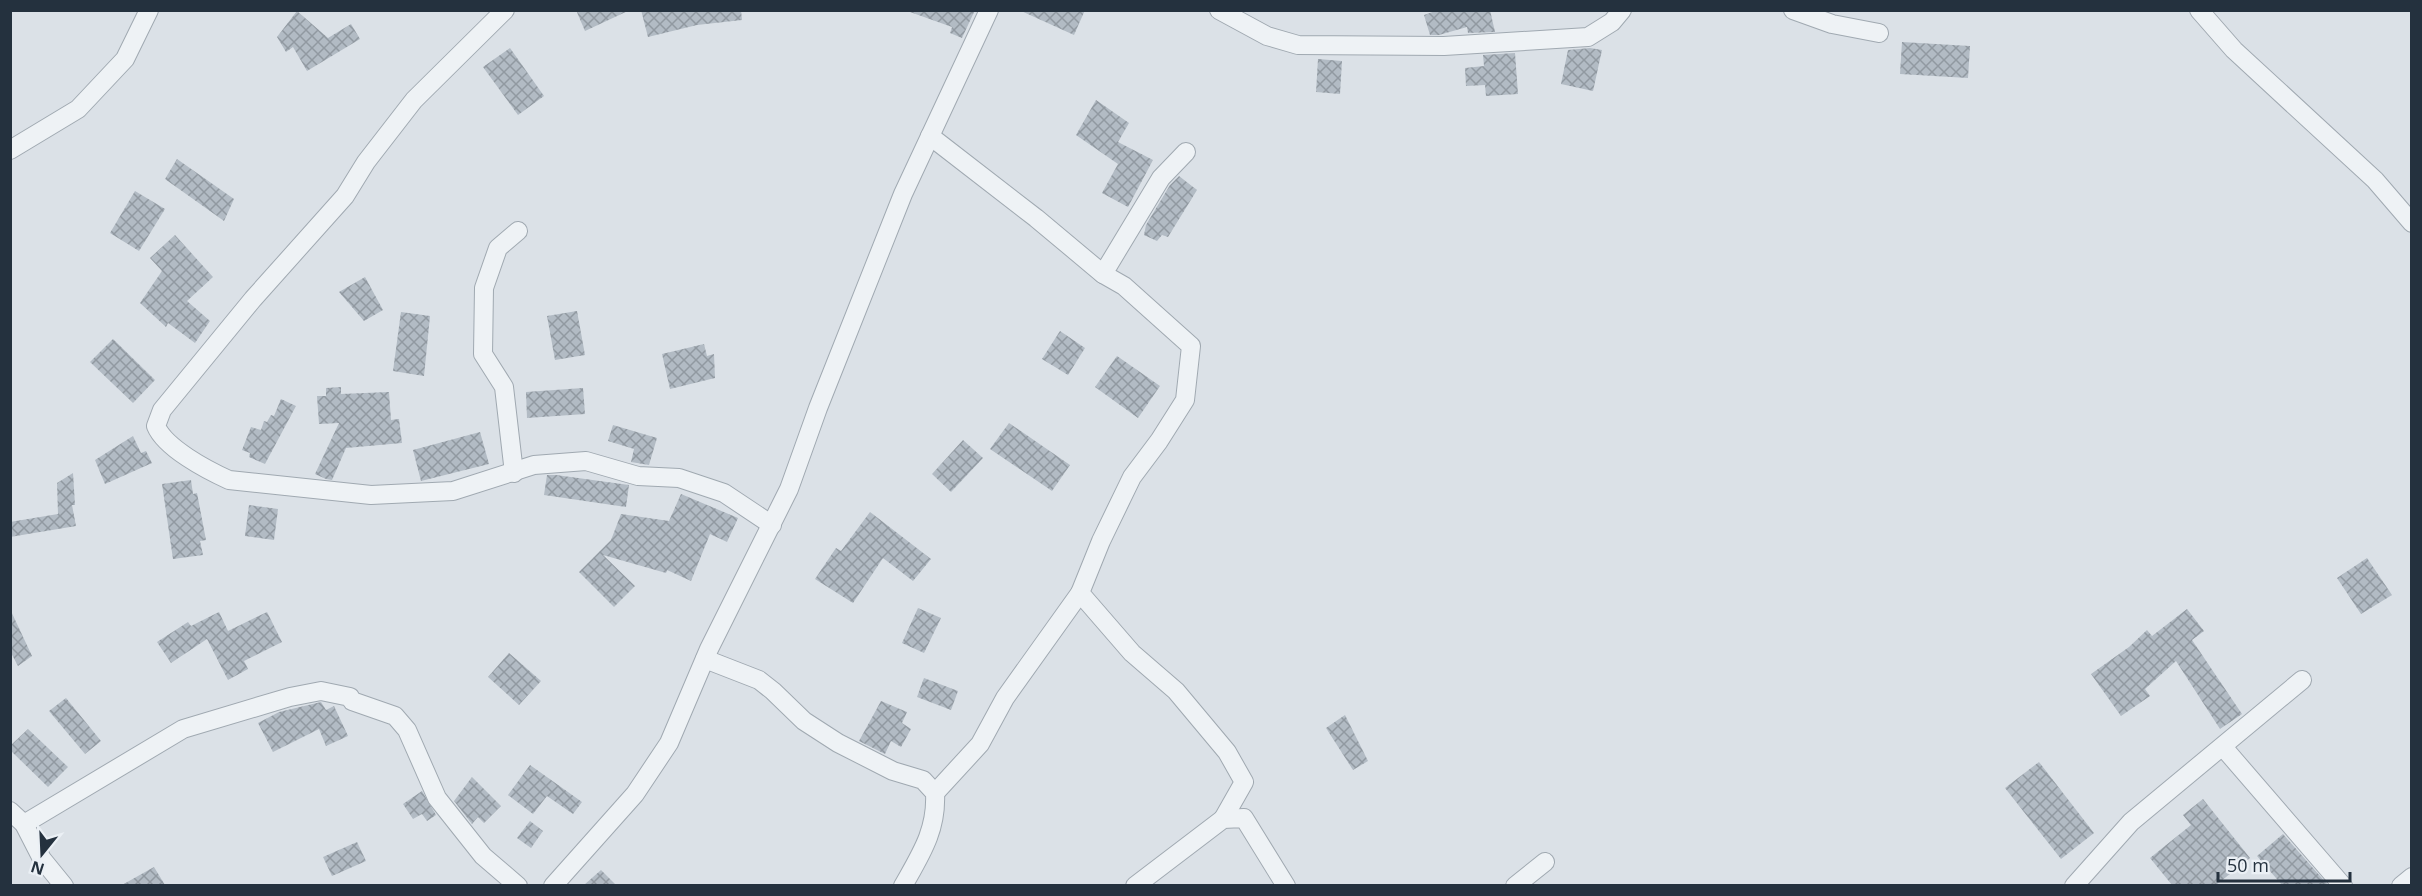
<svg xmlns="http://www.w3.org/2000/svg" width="2422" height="896" font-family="'Open Sans',sans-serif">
  <defs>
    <pattern id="building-cross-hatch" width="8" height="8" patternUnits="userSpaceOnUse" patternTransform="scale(1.5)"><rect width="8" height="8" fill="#b2bbc4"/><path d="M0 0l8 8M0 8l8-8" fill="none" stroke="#9199a1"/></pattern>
  </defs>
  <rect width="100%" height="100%" fill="#dbe1e7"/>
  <g fill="url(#building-cross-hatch)">
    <polygon points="576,10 630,10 585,31"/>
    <polygon points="641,10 741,10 742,20 697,25 648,37"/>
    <polygon points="910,10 975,10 962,38 950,33 952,27 910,12"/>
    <polygon points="1019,10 1085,10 1074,35"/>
    <polygon points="1438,10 1490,10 1495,32 1468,33 1467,27 1439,35 1430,35 1424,15"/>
    <polygon points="297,11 328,38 351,24 360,39 307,71 293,47 286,52 277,37"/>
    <polygon points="1902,42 1970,46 1968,78 1900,74"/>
    <polygon points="510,48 544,96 518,115 483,67"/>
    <polygon points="1590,48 1602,50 1593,91 1561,84 1568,50"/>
    <polygon points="1515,53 1518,94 1486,96 1485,85 1466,86 1465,68 1484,66 1483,55"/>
    <polygon points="1318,59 1342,61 1340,94 1316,92"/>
    <polygon points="1096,100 1129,123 1118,142 1153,160 1128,207 1102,193 1118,164 1076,135"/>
    <polygon points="177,159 234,199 224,221 165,179"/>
    <polygon points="1179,176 1197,190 1168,237 1162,235 1157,241 1144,235 1146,225 1170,185"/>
    <polygon points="135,191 165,209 139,251 110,233"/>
    <polygon points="175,235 213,277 187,301 210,321 195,343 168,323 166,327 140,303 162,271 150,258"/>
    <polygon points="365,277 383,310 364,321 339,292"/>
    <polygon points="577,311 585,355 555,360 547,316"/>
    <polygon points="401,312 430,316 424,376 393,371"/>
    <polygon points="1060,331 1085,348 1068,375 1042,359"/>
    <polygon points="113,339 155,380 133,403 90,362"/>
    <polygon points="704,344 707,356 714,354 715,378 670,389 662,354"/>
    <polygon points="1117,356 1160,386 1138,418 1095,387"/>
    <polygon points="341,387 341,394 389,392 391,420 399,419 402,443 346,448 332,480 326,479 315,474 339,423 319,424 317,396 326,396 326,388"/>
    <polygon points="583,388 585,414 527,418 526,392"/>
    <polygon points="281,399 296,406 265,464 249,457 250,453 242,450 251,427 261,430 264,421 267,422 271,415 274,416"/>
    <polygon points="1009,423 1070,465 1052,491 990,449"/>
    <polygon points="613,425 657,438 649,465 631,462 634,449 608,441"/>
    <polygon points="480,432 489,464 421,481 413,450"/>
    <polygon points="133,436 141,453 146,451 152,463 105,484 95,460"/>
    <polygon points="963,440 983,458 951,492 932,474"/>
    <polygon points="73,473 75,505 72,505 76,526 10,537 10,522 58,514 57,483"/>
    <polygon points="547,475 556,475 629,485 626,507 544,495"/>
    <polygon points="191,480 193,494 197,493 206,540 200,541 203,555 173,559 162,484"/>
    <polygon points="681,494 738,518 727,542 710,534 691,581 667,570 666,573 603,555 635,586 614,607 579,572 611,540 621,514 669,521"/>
    <polygon points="249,505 278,509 274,540 245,536"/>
    <polygon points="870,512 931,559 913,581 883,558 853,603 815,579 836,548 841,551"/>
    <polygon points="2367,558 2392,595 2361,614 2337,578"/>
    <polygon points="918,608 941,618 924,653 902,643"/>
    <polygon points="10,609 32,656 18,666 10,651"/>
    <polygon points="2187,609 2204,631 2192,640 2242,714 2220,729 2176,661 2145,689 2150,696 2121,716 2091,674 2129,647 2147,630 2152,636"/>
    <polygon points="219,612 228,631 267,612 282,642 244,661 248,669 228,680 207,639 171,663 157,642 188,622 191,626"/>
    <polygon points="509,653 541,681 519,705 488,677"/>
    <polygon points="924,678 958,691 951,710 917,697"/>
    <polygon points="66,698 101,741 85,754 49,711"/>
    <polygon points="881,701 907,712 902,723 911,729 901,747 891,741 885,754 859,741"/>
    <polygon points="321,702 326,710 334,706 348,736 326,746 319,729 273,752 258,723 279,712"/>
    <polygon points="1345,715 1368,761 1353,770 1326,728"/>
    <polygon points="28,729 68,767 48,787 10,750 10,746"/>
    <polygon points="2039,762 2094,833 2061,859 2005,788"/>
    <polygon points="530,765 582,802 573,814 547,796 533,814 508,795"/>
    <polygon points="472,777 501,806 484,823 478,817 472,824 454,801"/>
    <polygon points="422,791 436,815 427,821 422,814 413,819 403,804"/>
    <polygon points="2203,799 2250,858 2216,885 2172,885 2150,858 2191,825 2183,815"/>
    <polygon points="530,821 543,831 531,848 517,838"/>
    <polygon points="2283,834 2328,885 2282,885 2257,856"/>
    <polygon points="357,842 366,861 332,876 323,857"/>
    <polygon points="154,867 165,885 122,885"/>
    <polygon points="601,870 616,885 584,885"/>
  </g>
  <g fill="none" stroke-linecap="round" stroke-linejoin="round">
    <g stroke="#a0a9b1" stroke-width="20">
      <g id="minor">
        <path d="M505,10L414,100L366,162L345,196L253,299L162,410L156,426C165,448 207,470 229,480L371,495L453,491L534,465L586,461L638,476L679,478L724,493L772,525"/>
        <polyline points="1219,10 1267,36 1298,45 1444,46 1588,37 1612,22 1622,10"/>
        <polyline points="1793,10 1832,24 1879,33"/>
        <polyline points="2199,10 2234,50 2375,180 2412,223"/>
        <polyline points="930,136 1036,218 1103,274"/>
        <polyline points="10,150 78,109 125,59 149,10"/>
        <polyline points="1186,152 1161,178 1103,274 1124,286 1191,346 1185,400 1159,441 1132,477 1101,541 1080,593 1132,653 1176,691 1227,752 1244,782 1223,819"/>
        <polyline points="514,473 504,387 483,354 484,288 498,248 518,231"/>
        <path d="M705,659L759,680L773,691L804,721L838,743L893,771L923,780L935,793C937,830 921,854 903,886"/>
        <polyline points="2223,747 2343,886"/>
        <polyline points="935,793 980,744 1005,698 1080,593"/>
        <polyline points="10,811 24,824 42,859 64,886"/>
        <polyline points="24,824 183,729 290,697 321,691 350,697 352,701 395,716 407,730 437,798 483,856 518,886"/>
        <polyline points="553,886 635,794 669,743 709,649 789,489 818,408 903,194 989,10"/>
        <polyline points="1135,886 1223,819 1244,818 1286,886"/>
        <polyline points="1515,886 1545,862"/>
        <polyline points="2074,886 2131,822 2302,680"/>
        <polyline points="2401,886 2412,877"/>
      </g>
    </g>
    <use href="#minor" stroke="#eef2f5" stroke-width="18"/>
  </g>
  <rect width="2422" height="896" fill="none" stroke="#24313e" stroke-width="24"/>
  <g transform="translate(42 854) rotate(198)" stroke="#ebf0f5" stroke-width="4.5" paint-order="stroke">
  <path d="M0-4.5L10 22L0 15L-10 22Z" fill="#24313e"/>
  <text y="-9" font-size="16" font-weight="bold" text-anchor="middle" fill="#24313e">N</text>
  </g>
  <path d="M2218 872v9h132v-9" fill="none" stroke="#24313e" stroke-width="3"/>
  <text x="2227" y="872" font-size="18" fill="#24313e" stroke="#ebf0f5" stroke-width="4.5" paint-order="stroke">50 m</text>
</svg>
